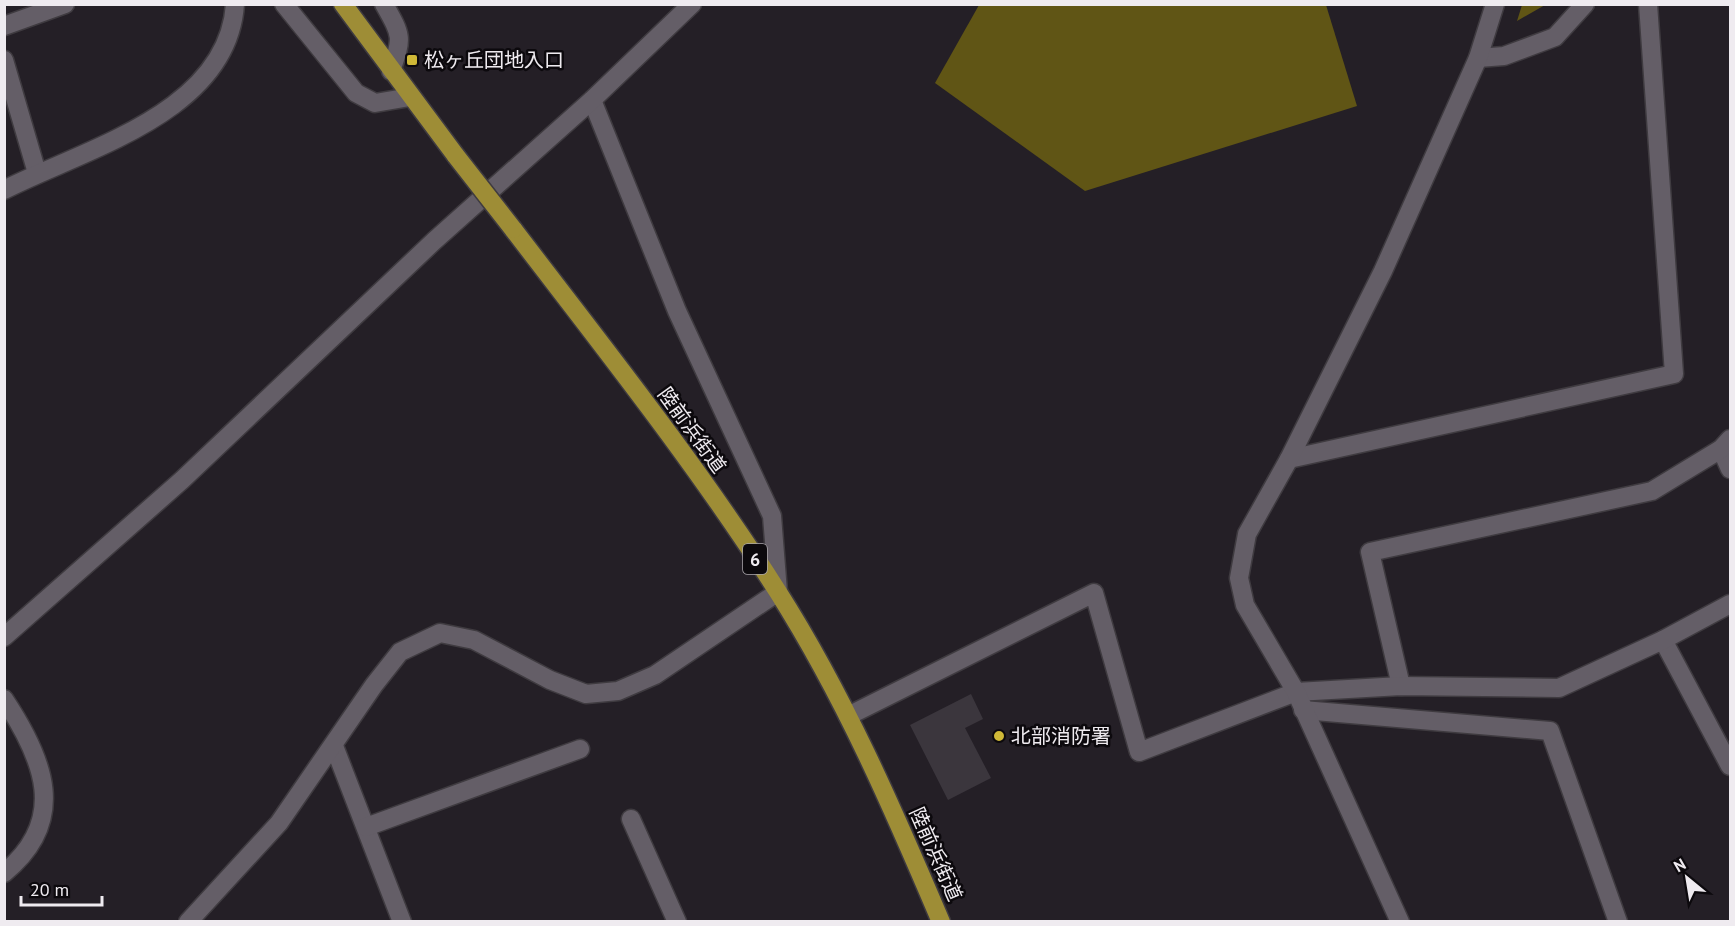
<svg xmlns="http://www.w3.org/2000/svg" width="1735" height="926" font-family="'PT Sans','Noto Sans JP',sans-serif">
  <rect width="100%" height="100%" fill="#241f26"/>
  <g fill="#605515">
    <polygon points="979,5 1326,5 1357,106 1085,191 935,83"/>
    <polygon points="1522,5 1522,4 1545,5 1517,21"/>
  </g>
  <polygon fill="#3b363d" points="971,694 983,719 965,728 991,778 948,800 910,725"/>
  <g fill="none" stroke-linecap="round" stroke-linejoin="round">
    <g stroke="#3f3b40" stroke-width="21">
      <g id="minor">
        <polyline points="284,4 356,93 375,103 410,97"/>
        <path d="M384,4C402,36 403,37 391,71"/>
        <polyline points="4,26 65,4"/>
        <polyline points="1478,58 1504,56 1555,37 1585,4"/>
        <polyline points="4,60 37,173"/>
        <path d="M4,190C84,149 228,113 235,4"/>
        <polyline points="1721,449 1730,469"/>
        <polyline points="1289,459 1674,374 1648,4"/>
        <polyline points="1663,640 1730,766"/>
        <polyline points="1401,686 1370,552 1652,491 1721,449 1730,439"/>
        <path d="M4,699C44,759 69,820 4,873"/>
        <polyline points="1303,710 1550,731 1618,922"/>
        <polyline points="848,716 1094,593 1139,752 1296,692 1401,686 1559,688 1663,640 1730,604"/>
        <polyline points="334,746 402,922"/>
        <polyline points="631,819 677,922"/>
        <polyline points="366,827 580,749"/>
        <polyline points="188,922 279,823 374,685 400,652 440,633 474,640 550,680 586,694 618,691 655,675 778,592 772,516 677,311 592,100"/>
        <polyline points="1400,922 1296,692 1245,605 1239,578 1247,534 1289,459 1383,271 1478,58 1495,4"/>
      </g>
    </g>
    <g stroke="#3f3b40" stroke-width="21">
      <polyline id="tertiary" points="4,637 182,480 434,241 592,100 692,4"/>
    </g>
    <g stroke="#3f3b40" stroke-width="21">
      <g id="trunk">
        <polyline points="343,4 456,156"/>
        <path d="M513,229C604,348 698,466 778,592C844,696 893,809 941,922"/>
      </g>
    </g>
    <use href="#minor" stroke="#645e67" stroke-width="18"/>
    <use href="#tertiary" stroke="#645e67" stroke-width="18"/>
    <use href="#trunk" stroke="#9e8d36" stroke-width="18"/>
    <g stroke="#3f3b40" stroke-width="21" stroke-linecap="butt">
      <polyline id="trunk-bridge" points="456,156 513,229"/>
    </g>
    <use href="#trunk-bridge" stroke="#9e8d36" stroke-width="18"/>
  </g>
  <g fill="#cfb837" stroke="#0c090d" stroke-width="2">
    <rect x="406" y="54" width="12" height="12" rx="3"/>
    <circle cx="999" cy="736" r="6"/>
  </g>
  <g text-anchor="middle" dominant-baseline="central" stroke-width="5" stroke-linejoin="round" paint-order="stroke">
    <rect fill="#0c090d" stroke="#aba7ac" stroke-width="1.5" x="743" y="544" width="24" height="30" rx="4.5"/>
    <g font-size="18" font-weight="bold" fill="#efebf0">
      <text x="755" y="559">6</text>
    </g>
    <g font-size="20" fill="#efebf0" stroke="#0c090d" text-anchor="start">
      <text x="424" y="60">松ヶ丘団地入口</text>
      <text x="1011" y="736">北部消防署</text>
    </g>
    <g font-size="20" fill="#efebf0" stroke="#0c090d">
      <text transform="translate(692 430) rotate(54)">陸前浜街道</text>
      <text transform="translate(936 854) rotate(66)">陸前浜街道</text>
    </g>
  </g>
  <rect width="1735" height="926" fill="none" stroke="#efebf0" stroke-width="12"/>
  <g transform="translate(1687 878) rotate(330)" stroke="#0c090d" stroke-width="4.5" paint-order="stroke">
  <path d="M0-4.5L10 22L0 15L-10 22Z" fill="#efebf0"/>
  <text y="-9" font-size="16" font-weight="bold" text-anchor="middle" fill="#efebf0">N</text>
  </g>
  <path d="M21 896v9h81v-9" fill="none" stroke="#efebf0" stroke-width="3"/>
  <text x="30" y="896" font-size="18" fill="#efebf0" stroke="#0c090d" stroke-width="4.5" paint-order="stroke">20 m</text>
</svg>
